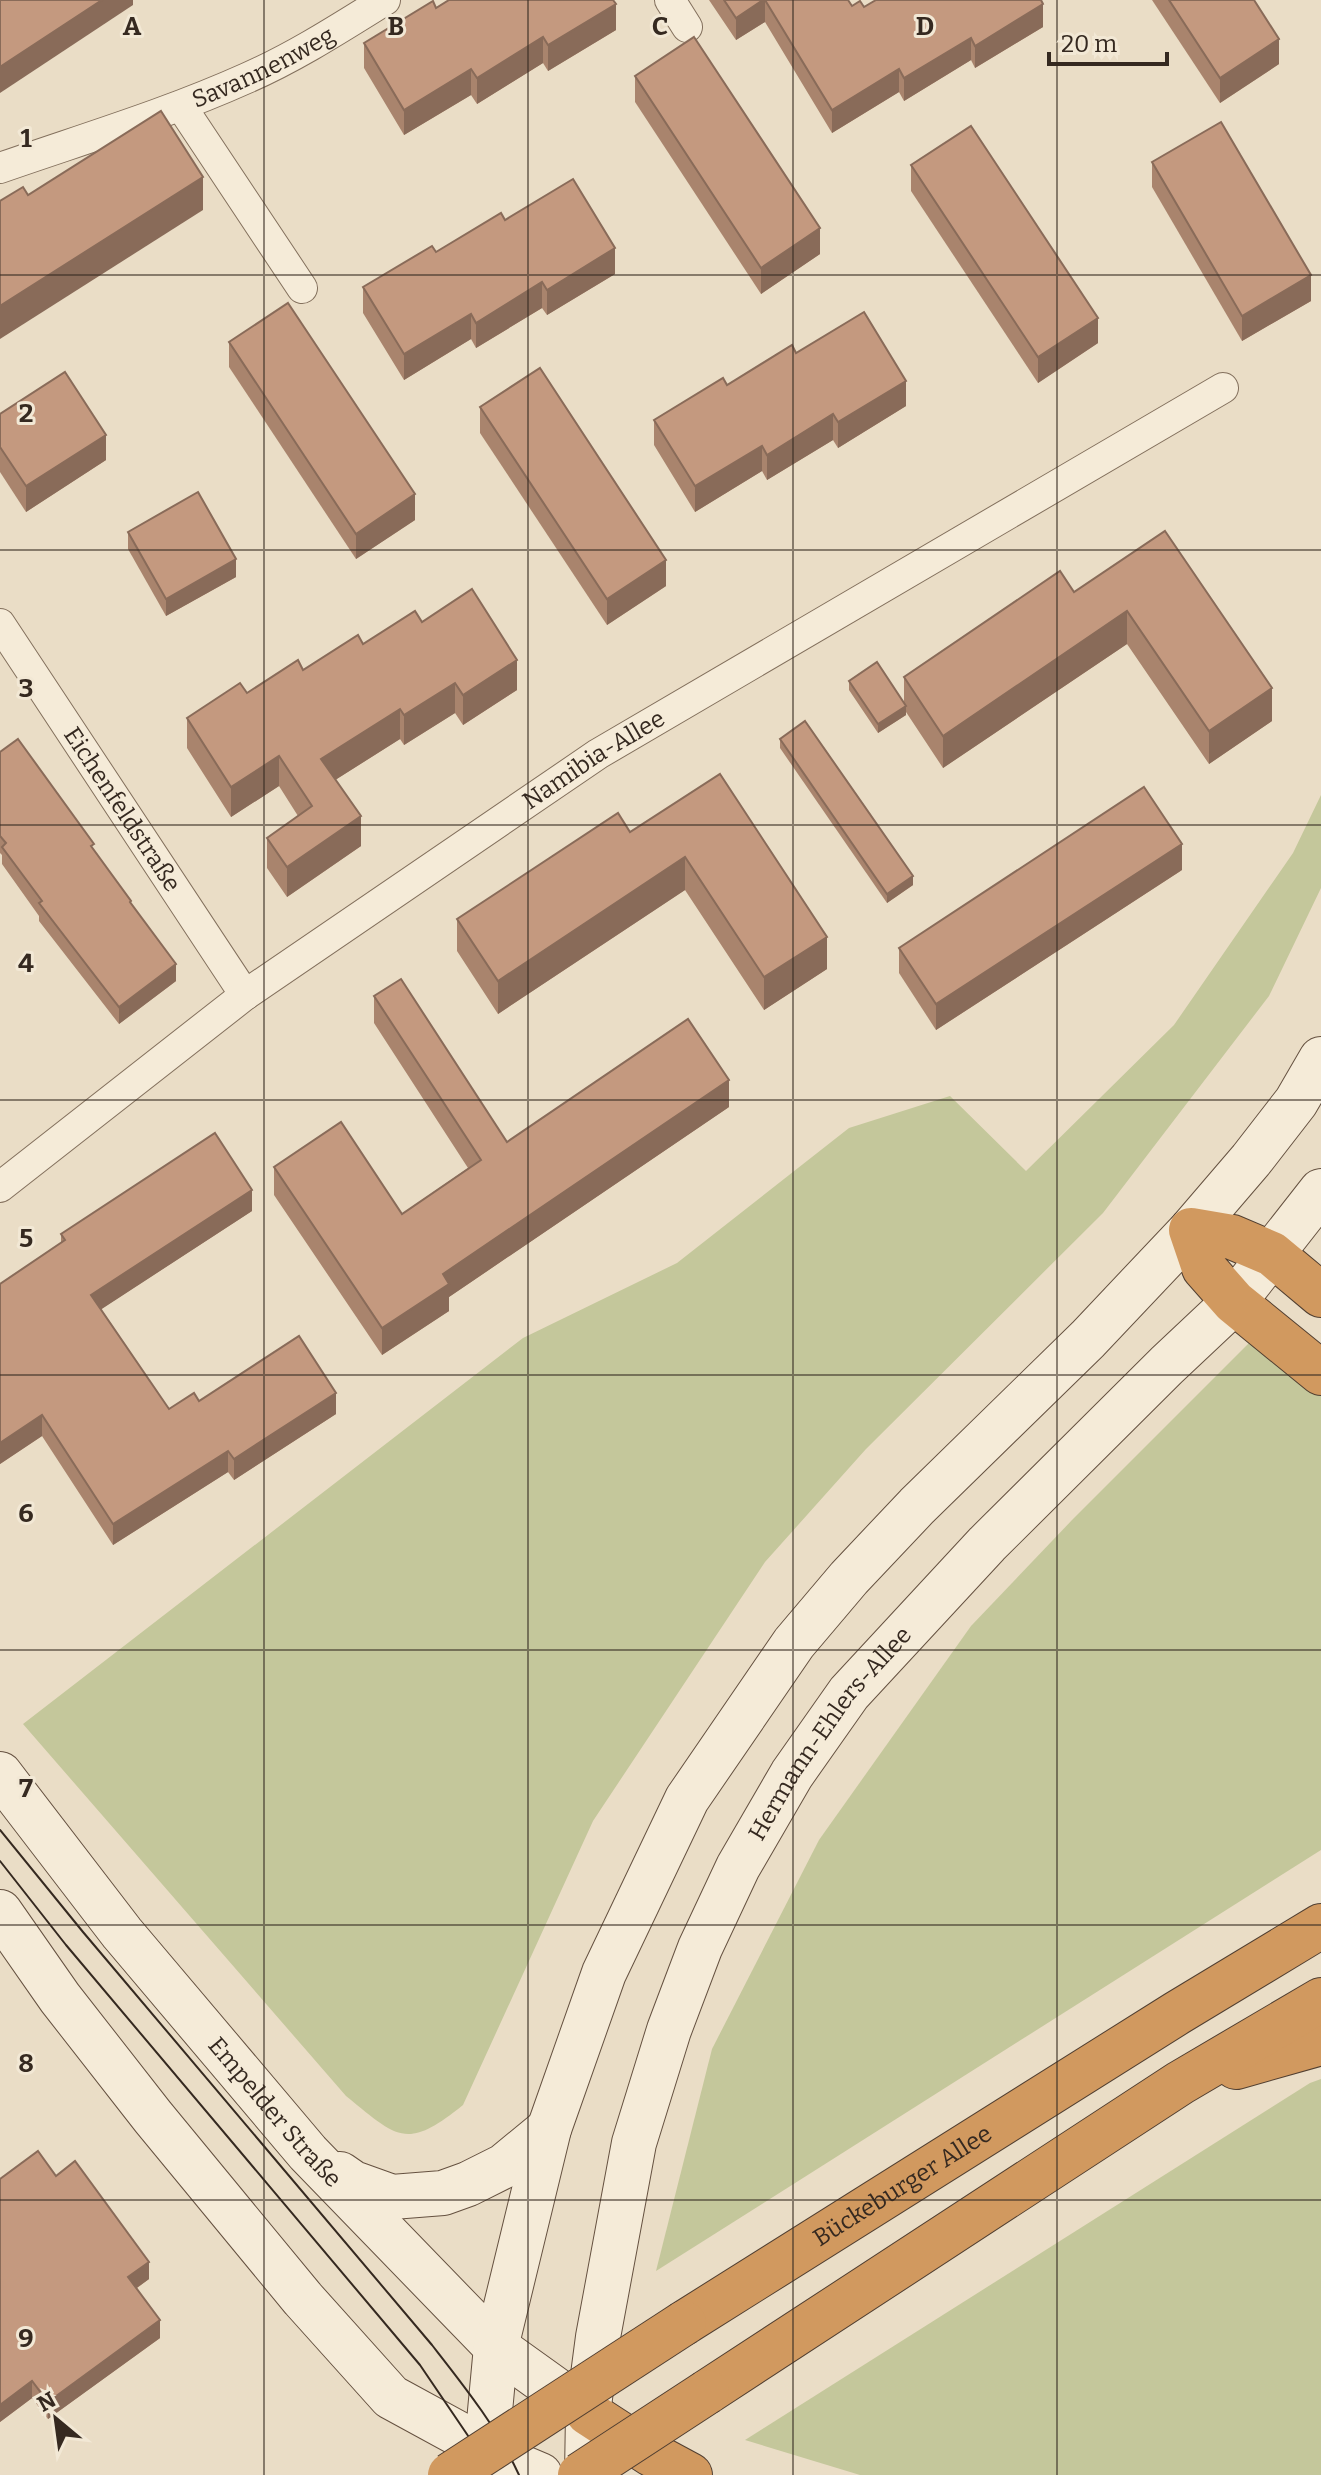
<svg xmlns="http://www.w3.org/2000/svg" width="1321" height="2475" font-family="Bitter,serif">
  <rect width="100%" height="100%" fill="#eaddc6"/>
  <g fill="#c4c79b">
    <path d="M1321,795V888L1269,996L1103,1213L866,1449L765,1562L593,1821L463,2105C406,2151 398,2138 346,2096L23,1724L523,1338L677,1263L849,1128L950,1096L1026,1171L1174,1025L1293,853Z"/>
    <polygon points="1264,1328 1321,1376 1321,1850 656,2271 712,2049 819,1840 971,1626 1073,1519"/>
    <polygon points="1321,2079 1321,2475 860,2475 745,2440 1310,2083"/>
  </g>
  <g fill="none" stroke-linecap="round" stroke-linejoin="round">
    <g stroke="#83705d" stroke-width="32">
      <g id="street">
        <polyline points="670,0 687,27"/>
        <polyline points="181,106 302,288"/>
        <path id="s1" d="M0,168C83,139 167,114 247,78C295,57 340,28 385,0"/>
        <path id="s2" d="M0,624L245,995"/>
        <path id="s3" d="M0,1187L245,995L598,754L1223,388"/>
      </g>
    </g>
    <g stroke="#655140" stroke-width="46">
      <g id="secondary">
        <path id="s4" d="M0,1774L122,1933L308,2153L496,2347L588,2413"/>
        <polyline points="0,1912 60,1998 153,2117 303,2299 391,2397 514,2464 540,2475"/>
        <polyline points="340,2174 353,2183 392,2197 443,2193 468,2184 504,2166 549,2129"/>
        <polyline points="484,2475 496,2347 549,2129 604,1973 687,1799 794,1643 849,1578 917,1506 1088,1339 1191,1230 1251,1160 1296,1102 1321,1059"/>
        <path id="s5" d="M587,2475L588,2413L598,2337L634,2143L669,2030L700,1948L738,1867L792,1774L849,1693L987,1544L1167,1365L1234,1302L1321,1191"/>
      </g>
    </g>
    <g stroke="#513f31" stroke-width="46">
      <g id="highway">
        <polyline points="1321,1295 1272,1254 1232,1237 1191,1230 1204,1268 1234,1302 1321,1373"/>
        <polyline points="1236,2067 1321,2043"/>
        <path id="s6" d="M684,2323L1177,2013L1321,1926"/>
        <polyline points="707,2392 1180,2083 1321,2000"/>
        <polyline points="588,2413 651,2454 690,2475"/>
      </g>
    </g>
    <use href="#street" stroke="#f5ebd8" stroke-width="30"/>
    <use href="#secondary" stroke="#f5ebd8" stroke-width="44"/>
    <use href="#highway" stroke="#d1995f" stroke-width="44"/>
    <g stroke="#352920" stroke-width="2">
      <path d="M0,1830L83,1932L432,2345C464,2386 497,2427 519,2475"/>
      <polyline points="0,1861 66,1945 420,2365 477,2449 488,2475"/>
    </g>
    <g stroke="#513f31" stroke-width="46" stroke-linecap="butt">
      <g id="highway-bridge">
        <polyline points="450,2475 684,2323"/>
        <polyline points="580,2475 707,2392"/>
      </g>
    </g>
    <use href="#highway-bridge" stroke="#d1995f" stroke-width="44"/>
  </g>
  <g fill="#a9846d">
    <polygon points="709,0 848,0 852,6 1043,27 975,68 971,60 904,101 899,92 832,133 765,22 736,40"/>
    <polygon points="1152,0 1254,0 1279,64 1220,103"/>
    <polygon points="436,8 616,30 548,71 543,63 477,104 471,95 404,135 364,68 364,43"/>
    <polygon points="635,76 820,254 761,294 635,102"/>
    <polygon points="1152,162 1311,301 1242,341 1152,187"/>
    <polygon points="911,165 1098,343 1038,383 911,191"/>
    <polygon points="505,220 615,274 547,315 542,308 476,348 471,339 404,380 363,313 363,287"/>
    <polygon points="229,342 415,520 356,559 229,367"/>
    <polygon points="796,353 906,406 838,448 833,440 767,480 762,471 695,512 654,445 654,420"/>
    <polygon points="480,407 666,586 607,625 480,433"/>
    <polygon points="0,414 106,460 26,512 0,472"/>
    <polygon points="1165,531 1272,721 1209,764 1127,644 943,768 906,712 906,715 878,733 849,690 849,681 904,703 904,677 1074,592"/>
    <polygon points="128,532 236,577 166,616 128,549"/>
    <polygon points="422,622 517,690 463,725 455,713 404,745 400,739 335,780 361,846 287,897 267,868 267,838 298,816 279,786 231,817 187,748 187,718 363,644"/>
    <polygon points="780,739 913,885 887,903 780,748"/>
    <polygon points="0,752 94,850 131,904 176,981 119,1024 39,921 39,916 2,864 2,855 0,853"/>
    <polygon points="720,774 827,969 764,1010 685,890 498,1014 457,951 457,919 630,832"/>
    <polygon points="1182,870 936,1030 899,973 899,948"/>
    <polygon points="374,996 507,1142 729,1107 449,1297 449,1311 382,1355 274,1195 274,1167 402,1214 468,1168 374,1023"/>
    <polygon points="252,1211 101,1309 169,1409 199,1401 336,1414 234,1480 228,1472 113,1545 42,1436 0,1464 0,1284 61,1243 61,1234"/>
    <polygon points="56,2176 149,2279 137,2288 160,2338 48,2419 32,2398 0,2422 0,2179"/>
  </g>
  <g fill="#896b59">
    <polygon points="102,0 133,0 133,5 0,93 0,67"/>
    <polygon points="763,0 765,0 765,22 736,40 736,18"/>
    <polygon points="616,4 616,30 548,71 548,45"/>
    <polygon points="1043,4 1043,27 975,68 975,46"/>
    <polygon points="543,37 543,63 477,104 477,78"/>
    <polygon points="971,38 971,60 904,101 904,78"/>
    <polygon points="1279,39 1279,64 1220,103 1220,78"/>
    <polygon points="471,69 471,95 404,135 404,110"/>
    <polygon points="899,69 899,92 832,133 832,110"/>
    <polygon points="203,177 203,210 0,339 0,306"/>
    <polygon points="820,228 820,254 761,294 761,268"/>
    <polygon points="615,248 615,274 547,315 547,290"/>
    <polygon points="1311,275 1311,301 1242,341 1242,316"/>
    <polygon points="542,282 542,308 476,348 476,323"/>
    <polygon points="471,314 471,339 404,380 404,354"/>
    <polygon points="1098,318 1098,343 1038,383 1038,357"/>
    <polygon points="906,381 906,406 838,448 838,422"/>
    <polygon points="833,414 833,440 767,480 767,455"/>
    <polygon points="106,435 106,460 26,512 26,486"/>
    <polygon points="762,446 762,471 695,512 695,486"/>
    <polygon points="415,494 415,520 356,559 356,534"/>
    <polygon points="236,559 236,577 166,616 166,599"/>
    <polygon points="666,560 666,586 607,625 607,599"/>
    <polygon points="1127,611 1127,644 943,768 943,736"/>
    <polygon points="517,660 517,690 463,725 463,695"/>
    <polygon points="455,683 455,713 404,745 404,715"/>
    <polygon points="1272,688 1272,721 1209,764 1209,731"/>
    <polygon points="906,706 906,715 878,733 878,724"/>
    <polygon points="400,709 400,739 321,789 321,759"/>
    <polygon points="279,756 279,786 231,817 231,787"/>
    <polygon points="361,816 361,846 287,897 287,867"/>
    <polygon points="1182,844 1182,870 936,1030 936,1004"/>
    <polygon points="685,857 685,890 498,1014 498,981"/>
    <polygon points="913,876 913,885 887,903 887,894"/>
    <polygon points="827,937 827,969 764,1010 764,977"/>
    <polygon points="176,964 176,981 119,1024 119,1007"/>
    <polygon points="729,1080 729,1107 449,1297 449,1311 382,1355 382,1328 443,1274"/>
    <polygon points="252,1190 252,1211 91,1316 91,1295"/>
    <polygon points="336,1393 336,1414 234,1480 234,1459"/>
    <polygon points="42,1415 42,1436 0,1464 0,1443"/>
    <polygon points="228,1451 228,1472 113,1545 113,1524"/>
    <polygon points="149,2262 149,2279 128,2294 128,2277"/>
    <polygon points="160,2320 160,2338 48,2419 48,2402"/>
    <polygon points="32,2381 32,2398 0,2422 0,2405"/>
  </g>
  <g fill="#c4997f" stroke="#896b59" stroke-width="2">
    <polygon points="0,0 102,0 0,67"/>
    <polygon points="449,0 613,0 616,4 548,45 543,37 477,78 471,69 404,110 364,43 433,1 436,8"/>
    <polygon points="724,0 763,0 736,18"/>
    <polygon points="765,0 848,0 852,6 860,1 864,7 876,0 1041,0 1043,4 975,46 971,38 904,78 899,69 832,110"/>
    <polygon points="1169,0 1254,0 1279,39 1220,78"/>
    <polygon points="694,37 820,228 761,268 635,76"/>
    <polygon points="161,111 203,177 0,306 0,201 23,187 28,195"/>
    <polygon points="1221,122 1311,275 1242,316 1152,162"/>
    <polygon points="971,126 1098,318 1038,357 911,165"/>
    <polygon points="573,179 615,248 547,290 542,282 476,323 471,314 404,354 363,287 432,246 436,252 501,213 505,220"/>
    <polygon points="288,303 415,494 356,534 229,342"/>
    <polygon points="864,312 906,381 838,422 833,414 767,455 762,446 695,486 654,420 723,378 727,385 792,345 796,353"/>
    <polygon points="540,368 666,560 607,599 480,407"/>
    <polygon points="65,372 106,435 26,486 0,447 0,414"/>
    <polygon points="198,492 236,559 166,599 128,532"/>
    <polygon points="1165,531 1272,688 1209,731 1127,611 943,736 904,677 1060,571 1074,592"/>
    <polygon points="472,589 517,660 463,695 455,683 404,715 400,709 321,759 361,816 287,867 267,838 312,806 279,756 231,787 187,718 240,683 247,693 298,660 303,670 358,635 363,644 415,611 422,622"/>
    <polygon points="877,662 906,706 878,724 849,681"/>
    <polygon points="805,721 913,876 887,894 780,739"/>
    <polygon points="18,739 94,844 91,846 131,901 130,902 176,964 119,1007 39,903 42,901 2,847 6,843 0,836 0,752"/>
    <polygon points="720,774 827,937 764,977 685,857 498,981 457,919 618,813 630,832"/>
    <polygon points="1144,787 1182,844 936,1004 899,948"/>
    <polygon points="401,979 507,1142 688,1019 729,1080 443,1274 449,1284 382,1328 274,1167 341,1122 402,1214 481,1160 374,996"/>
    <polygon points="215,1133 252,1190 91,1295 169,1409 194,1393 199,1401 299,1336 336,1393 234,1459 228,1451 113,1524 42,1415 0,1443 0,1284 65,1240 61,1234"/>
    <polygon points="38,2151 56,2176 75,2161 149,2262 128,2277 160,2320 48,2402 32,2381 0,2405 0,2179"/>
  </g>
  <path fill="none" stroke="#352920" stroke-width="2" stroke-opacity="0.55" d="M264,0V2475M528,0V2475M793,0V2475M1057,0V2475M0,275H1321M0,550H1321M0,825H1321M0,1100H1321M0,1375H1321M0,1650H1321M0,1925H1321M0,2200H1321"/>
  <g text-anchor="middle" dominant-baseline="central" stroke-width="6" stroke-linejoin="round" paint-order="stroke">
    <g font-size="24" fill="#352920" stroke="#f2e8d5">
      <text stroke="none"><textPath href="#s1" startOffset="282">Savannenweg</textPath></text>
      <text stroke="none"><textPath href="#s3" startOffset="732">Namibia-Allee</textPath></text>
      <text stroke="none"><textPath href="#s2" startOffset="222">Eichenfeldstraße</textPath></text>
      <text stroke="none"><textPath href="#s5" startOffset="794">Hermann-Ehlers-Allee</textPath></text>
      <text stroke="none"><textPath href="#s4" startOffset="436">Empelder Straße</textPath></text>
      <text stroke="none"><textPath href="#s6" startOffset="258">Bückeburger Allee</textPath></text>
    </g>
  </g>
  <g font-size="26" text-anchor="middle" font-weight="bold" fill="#352920" stroke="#f2e8d5" stroke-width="6" stroke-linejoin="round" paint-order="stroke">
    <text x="132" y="35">A</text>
    <text x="396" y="35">B</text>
    <text x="660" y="35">C</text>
    <text x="925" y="35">D</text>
    <text x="26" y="147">1</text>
    <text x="26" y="422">2</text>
    <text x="26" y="697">3</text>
    <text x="26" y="972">4</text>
    <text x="26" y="1247">5</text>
    <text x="26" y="1522">6</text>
    <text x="26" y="1797">7</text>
    <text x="26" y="2072">8</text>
    <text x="26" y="2347">9</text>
  </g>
  <g transform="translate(56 2419) rotate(331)" stroke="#f2e8d5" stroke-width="6" paint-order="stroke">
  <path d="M0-6L14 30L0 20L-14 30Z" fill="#352920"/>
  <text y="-12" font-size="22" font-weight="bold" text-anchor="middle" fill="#352920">N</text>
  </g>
  <path d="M1049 52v12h118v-12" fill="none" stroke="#352920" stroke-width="4"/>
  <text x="1061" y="52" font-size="24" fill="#352920" stroke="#f2e8d5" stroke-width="6" paint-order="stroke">20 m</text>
</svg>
